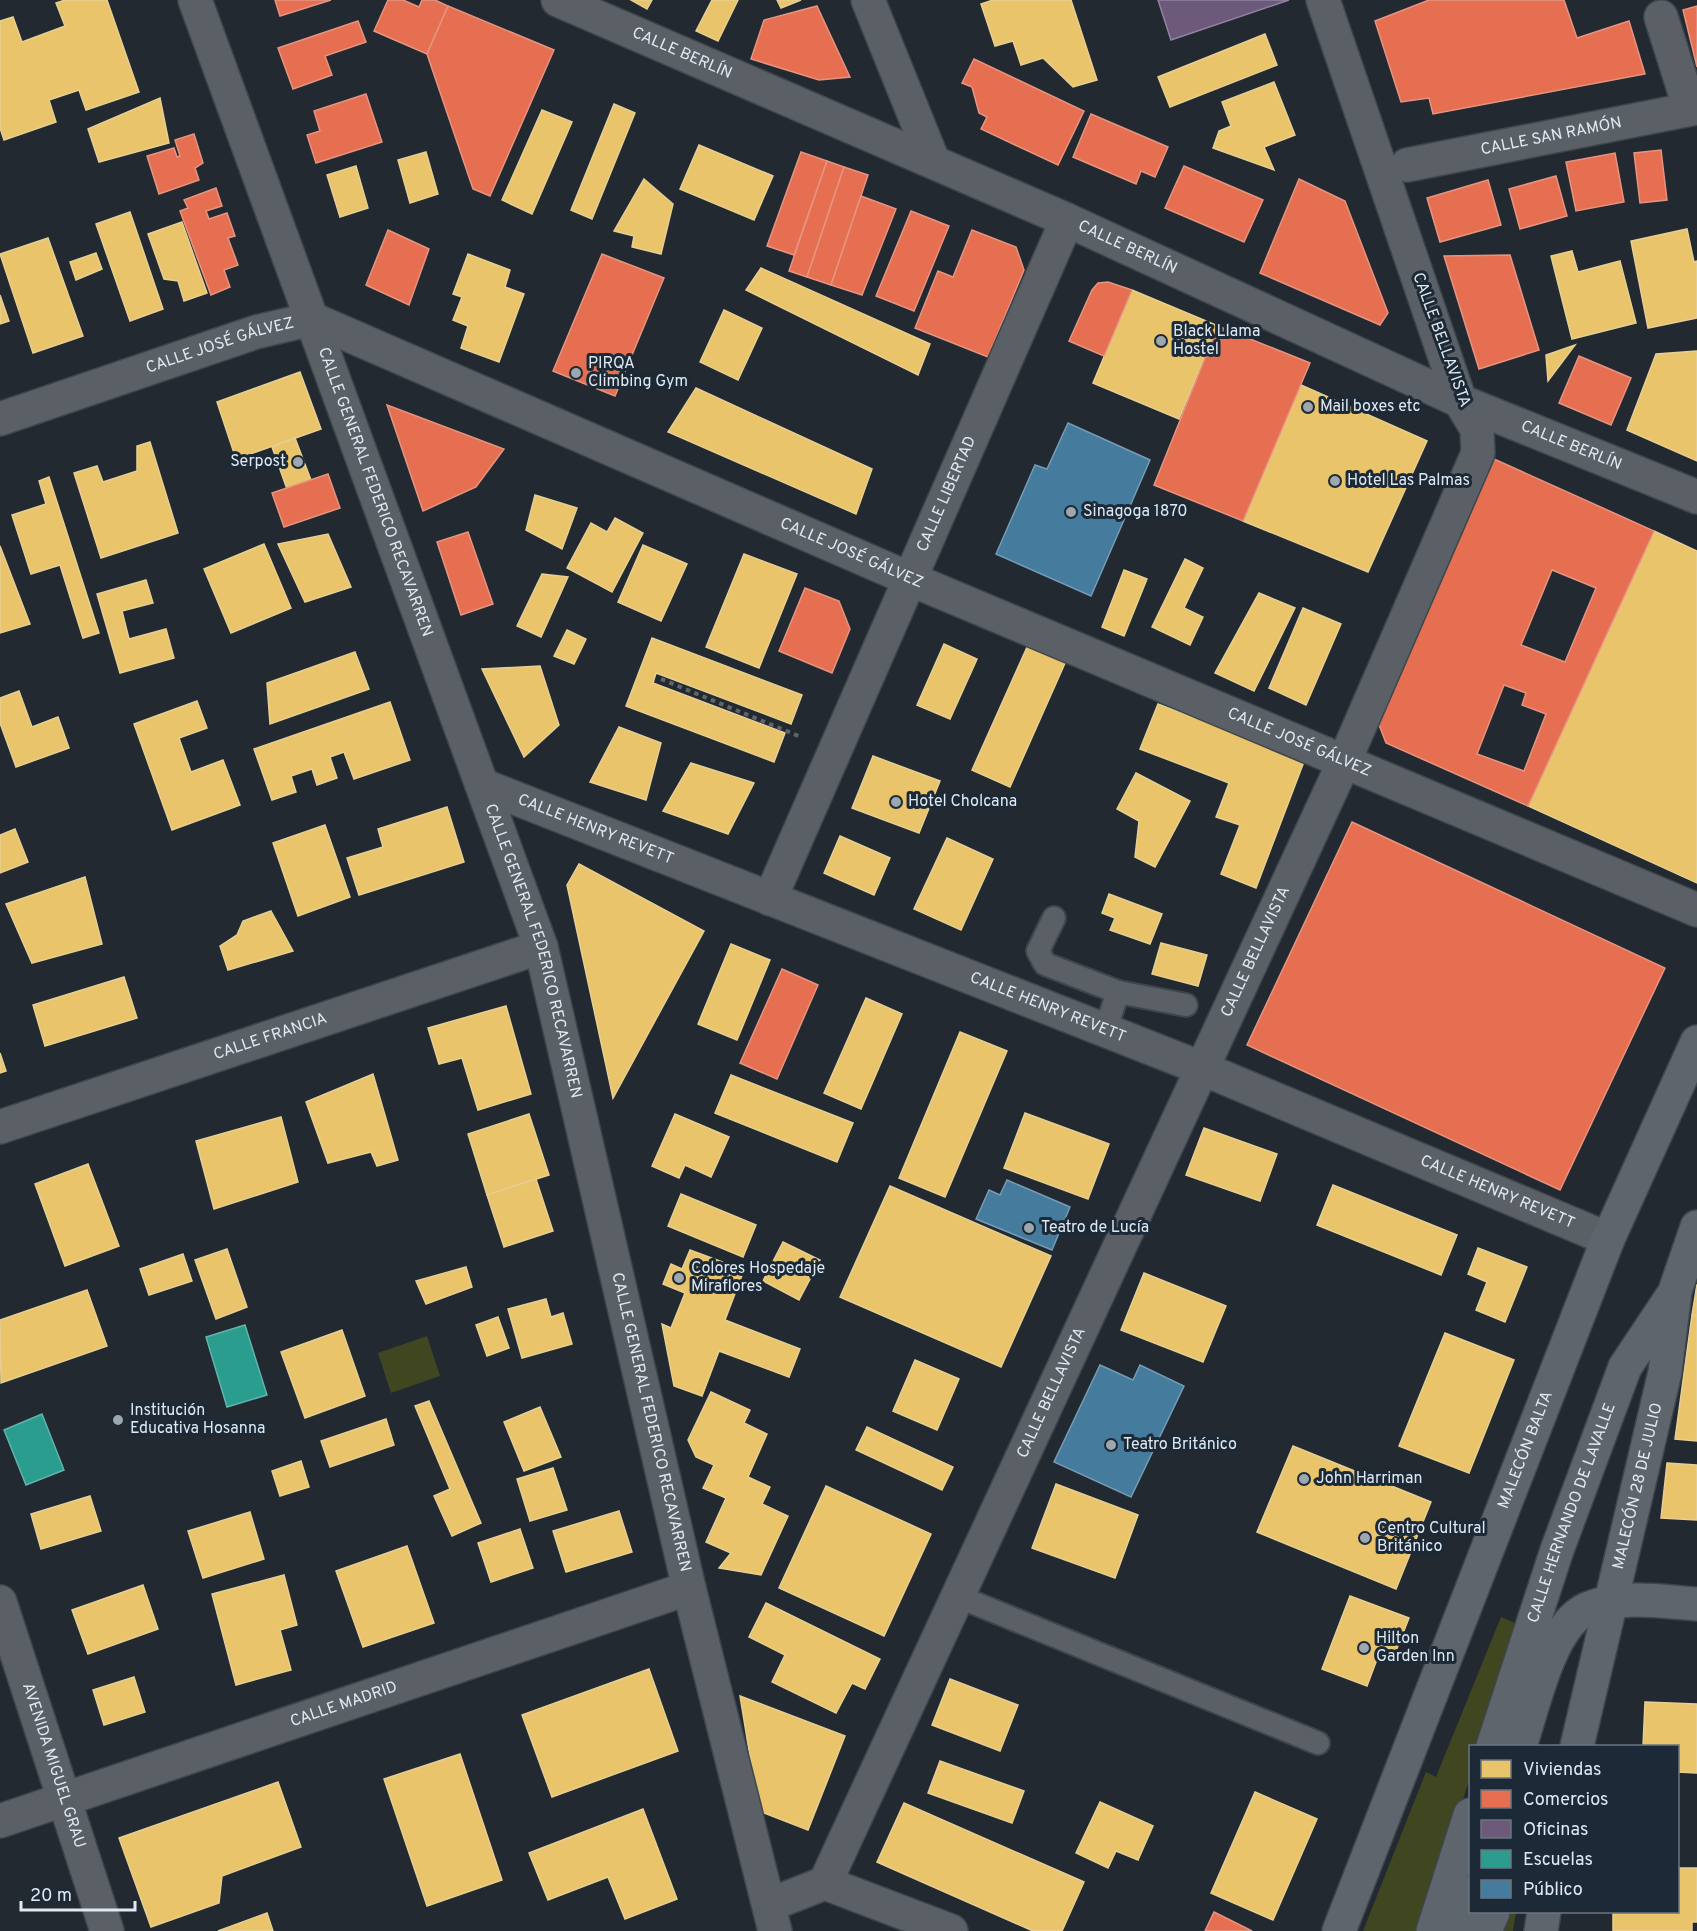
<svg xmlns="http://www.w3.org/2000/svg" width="1697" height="1931" font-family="Overpass,sans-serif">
  <rect width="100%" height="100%" fill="#222930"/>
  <g fill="#404720">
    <polygon points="427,1336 440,1376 391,1393 378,1353"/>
    <polygon points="1501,1617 1522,1626 1481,1746 1470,1746 1470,1778 1419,1931 1363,1931 1426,1772 1436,1777"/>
    <polygon points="1497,1912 1516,1912 1513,1931 1491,1931"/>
  </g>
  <g fill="#e9c46a" stroke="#e6cf93" stroke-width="1.5">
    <polygon points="65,0 107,0 139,92 86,110 79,90 49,100 56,122 4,140 0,128 0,21 13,17 22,42 65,26 56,3"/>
    <polygon points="631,0 652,0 647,9"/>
    <polygon points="712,0 738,0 718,41 696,31"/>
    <polygon points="777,0 801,0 781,8"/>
    <polygon points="993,0 1071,0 1097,80 1073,87 1043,58 1021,65 1013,41 995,46 981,4"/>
    <polygon points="1265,34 1277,65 1170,107 1158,77"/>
    <polygon points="1274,82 1295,135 1264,147 1274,170 1213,148 1219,131 1231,126 1222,102"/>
    <polygon points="160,98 169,143 99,162 88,129"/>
    <polygon points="614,104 635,113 592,219 571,210"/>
    <polygon points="542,110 572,122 532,214 502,200"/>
    <polygon points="699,145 773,176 754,220 680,189"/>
    <polygon points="426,152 438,194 410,203 398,160"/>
    <polygon points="356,166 368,208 340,217 327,175"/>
    <polygon points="644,179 673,204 661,254 632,247 634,236 614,231"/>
    <polygon points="130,212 163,309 130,321 96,224"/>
    <polygon points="182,222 207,293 184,301 178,281 164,279 148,234"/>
    <polygon points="1687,229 1694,262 1697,261 1697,318 1648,328 1631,241"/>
    <polygon points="48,238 83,336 33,353 0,254"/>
    <polygon points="1572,251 1578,272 1620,261 1636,323 1572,339 1551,256"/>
    <polygon points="96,253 102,269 76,280 70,262"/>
    <polygon points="468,254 510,270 505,287 524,294 499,362 461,348 468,326 453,320 462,297 453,294"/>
    <polygon points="761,268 930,344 918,375 746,290"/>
    <polygon points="1132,290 1218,326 1179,419 1093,383"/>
    <polygon points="0,295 9,321 0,324"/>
    <polygon points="724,310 762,328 738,380 700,362"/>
    <polygon points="1575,345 1548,381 1546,355"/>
    <polygon points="1697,351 1697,461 1627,430 1656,354"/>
    <polygon points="300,372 321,429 236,459 217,402"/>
    <polygon points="1301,385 1427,441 1368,572 1243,521"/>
    <polygon points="696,388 872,469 856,514 668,432"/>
    <polygon points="295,438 311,480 287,489 272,447"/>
    <polygon points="150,442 178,533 101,558 74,473 97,466 103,482 137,471 137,446"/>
    <polygon points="49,477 99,633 83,638 60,565 31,574 12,515 46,504 39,481"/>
    <polygon points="535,495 577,508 562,549 526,530"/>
    <polygon points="615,518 643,533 612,592 567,568 591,523 607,532"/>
    <polygon points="1654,531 1697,551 1697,883 1528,806"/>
    <polygon points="328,534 351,587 305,602 278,544"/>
    <polygon points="264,544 291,608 231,633 204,569"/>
    <polygon points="643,545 687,564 661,621 618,602"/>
    <polygon points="0,546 30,624 0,633"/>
    <polygon points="744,554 797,574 759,668 706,647"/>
    <polygon points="1185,559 1203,568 1184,608 1203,617 1190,645 1152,627"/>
    <polygon points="1124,570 1147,579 1124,636 1102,627"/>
    <polygon points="542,574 568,577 541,637 517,626"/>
    <polygon points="146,580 153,603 122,611 129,639 166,629 174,658 120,673 97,594"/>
    <polygon points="1259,593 1295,608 1254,691 1215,673"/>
    <polygon points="1303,608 1341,624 1306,705 1269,688"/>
    <polygon points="567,630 586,639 574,664 554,656"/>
    <polygon points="652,638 802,695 791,724 656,673 653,683 785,733 774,762 626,706"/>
    <polygon points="944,644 977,659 950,719 917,705"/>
    <polygon points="1028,645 1066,661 1010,787 972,770"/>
    <polygon points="355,652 369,689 270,724 267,683"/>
    <polygon points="540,666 559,725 524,757 482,669"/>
    <polygon points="19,691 32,727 58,717 69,748 16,767 0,723 0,698"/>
    <polygon points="197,701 207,728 179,738 191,772 223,760 240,805 172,830 134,724"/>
    <polygon points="390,702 410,760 354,779 344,752 330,757 337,778 317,785 312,769 291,776 296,792 272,800 254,749"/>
    <polygon points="1158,704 1305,759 1256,888 1221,874 1240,825 1216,817 1229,783 1140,749"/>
    <polygon points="619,727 661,743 646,800 590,782"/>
    <polygon points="873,756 940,781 919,833 852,808"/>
    <polygon points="691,763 754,783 728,834 663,811"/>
    <polygon points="1136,773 1190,801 1155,867 1135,857 1139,821 1117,809"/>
    <polygon points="447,807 464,862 359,895 347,858 383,847 378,829"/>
    <polygon points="325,825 350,897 298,916 273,843"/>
    <polygon points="15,829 28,862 0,873 0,835"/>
    <polygon points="840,836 890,858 874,895 824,873"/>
    <polygon points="947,838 993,859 961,930 914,909"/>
    <polygon points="579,864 704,931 613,1098 567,885"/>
    <polygon points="85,877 102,944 32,963 6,904"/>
    <polygon points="1109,894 1162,914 1150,944 1110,930 1115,918 1102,913"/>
    <polygon points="271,911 293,951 228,970 220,946 237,935 243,921"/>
    <polygon points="1161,943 1207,955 1198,986 1152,974"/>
    <polygon points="731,944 770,960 737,1040 698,1024"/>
    <polygon points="124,977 137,1018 45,1046 33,1005"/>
    <polygon points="866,998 902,1014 861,1109 824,1093"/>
    <polygon points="506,1006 531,1094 478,1110 462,1058 439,1064 428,1028"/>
    <polygon points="960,1032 1007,1051 945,1197 899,1178"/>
    <polygon points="0,1053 6,1071 0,1073"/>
    <polygon points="373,1074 398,1160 377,1166 371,1152 328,1163 306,1102"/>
    <polygon points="731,1075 853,1123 837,1162 715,1113"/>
    <polygon points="1025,1113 1109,1144 1088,1199 1004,1168"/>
    <polygon points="529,1114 549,1175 487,1195 468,1134"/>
    <polygon points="675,1114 729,1137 711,1177 685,1165 679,1178 652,1166"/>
    <polygon points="281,1117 298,1182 214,1209 196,1141"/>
    <polygon points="1204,1128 1277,1154 1260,1201 1186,1175"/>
    <polygon points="88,1164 119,1246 65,1266 35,1184"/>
    <polygon points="536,1179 553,1231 504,1247 487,1195"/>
    <polygon points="1333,1185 1457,1235 1441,1275 1317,1225"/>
    <polygon points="890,1186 1051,1256 1001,1367 840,1297"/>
    <polygon points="681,1194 756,1225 743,1257 668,1226"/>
    <polygon points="783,1242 820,1260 799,1300 763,1281"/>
    <polygon points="1478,1248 1527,1267 1505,1322 1476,1310 1487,1282 1468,1274"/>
    <polygon points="227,1249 247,1307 216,1319 195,1260"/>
    <polygon points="690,1250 744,1270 725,1320 800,1349 789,1377 719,1351 702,1396 674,1386 662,1324 671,1328 685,1293 663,1284 671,1264 682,1269"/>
    <polygon points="183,1254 192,1281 149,1295 140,1269"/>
    <polygon points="466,1267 472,1287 426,1304 416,1281"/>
    <polygon points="1144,1273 1226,1306 1203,1362 1121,1330"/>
    <polygon points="1697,1284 1697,1316 1692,1315"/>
    <polygon points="87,1290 107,1346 1,1383 0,1320"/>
    <polygon points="546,1299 551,1317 563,1313 572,1344 522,1358 508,1309"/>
    <polygon points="1692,1315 1697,1316 1697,1441 1675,1439"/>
    <polygon points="498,1317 509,1348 487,1356 476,1325"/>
    <polygon points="342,1330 365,1396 305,1418 281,1352"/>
    <polygon points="1445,1333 1514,1360 1469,1473 1399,1446"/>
    <polygon points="915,1360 959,1379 937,1430 893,1411"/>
    <polygon points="711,1392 750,1410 744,1423 767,1434 748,1477 770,1487 762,1504 788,1516 761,1575 719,1568 731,1553 706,1542 726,1498 703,1488 714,1465 696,1457 688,1440"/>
    <polygon points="429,1401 481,1523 452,1536 434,1496 450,1489 415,1406"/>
    <polygon points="540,1407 561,1457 524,1471 504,1422"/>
    <polygon points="386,1419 394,1445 330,1467 321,1441"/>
    <polygon points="867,1427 953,1467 942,1490 856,1450"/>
    <polygon points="1293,1446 1431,1502 1396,1589 1257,1532"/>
    <polygon points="301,1461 309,1487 280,1496 272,1471"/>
    <polygon points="1667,1463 1697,1465 1697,1520 1661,1518"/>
    <polygon points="553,1468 567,1510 530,1521 517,1479"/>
    <polygon points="1056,1484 1138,1515 1115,1578 1032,1548"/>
    <polygon points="826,1486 931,1534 884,1636 779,1588"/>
    <polygon points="90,1496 101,1531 41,1549 31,1514"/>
    <polygon points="619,1511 632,1552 566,1572 553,1531"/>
    <polygon points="250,1512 264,1559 203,1578 188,1531"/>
    <polygon points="520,1529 533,1568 491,1582 478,1543"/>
    <polygon points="407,1546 434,1623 363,1647 336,1571"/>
    <polygon points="284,1575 297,1625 280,1630 291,1670 236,1685 212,1594"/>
    <polygon points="143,1585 158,1629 88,1654 72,1610"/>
    <polygon points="1350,1596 1409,1618 1396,1651 1382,1646 1367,1686 1322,1669"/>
    <polygon points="766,1603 880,1659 865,1689 852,1683 836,1713 772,1682 785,1655 749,1637"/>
    <polygon points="649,1669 678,1751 552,1797 522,1715"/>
    <polygon points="134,1677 145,1712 104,1725 93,1690"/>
    <polygon points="950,1679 1018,1705 1000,1751 932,1725"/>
    <polygon points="740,1696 845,1736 808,1830 759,1811"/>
    <polygon points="1645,1702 1697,1704 1697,1773 1678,1772 1678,1746 1643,1746"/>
    <polygon points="460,1754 502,1880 427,1906 384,1779"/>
    <polygon points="940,1761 1024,1791 1012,1823 928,1793"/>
    <polygon points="278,1782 301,1847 222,1876 219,1903 151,1927 119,1838"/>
    <polygon points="1255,1792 1317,1819 1273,1920 1211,1893"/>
    <polygon points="1100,1802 1153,1826 1138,1860 1116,1851 1108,1868 1076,1853"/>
    <polygon points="904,1803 1084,1882 1062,1931 1033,1931 877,1862"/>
    <polygon points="643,1809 677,1899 625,1919 608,1877 548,1900 529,1853"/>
    <polygon points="1678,1868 1697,1868 1697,1922 1692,1922 1692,1931 1613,1931 1613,1912 1678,1912"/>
    <polygon points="267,1913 273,1931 218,1931"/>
  </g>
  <g fill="#e76f51" stroke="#e59481" stroke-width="1.5" fill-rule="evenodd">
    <polygon points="275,0 331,0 280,16"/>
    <polygon points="388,0 403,0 419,7 422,0 435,0 448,6 427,54 374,31"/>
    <polygon points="1429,0 1564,0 1577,38 1629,21 1645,74 1433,114 1429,98 1401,102 1375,21"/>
    <polygon points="448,6 554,50 490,196 473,189 427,54"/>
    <polygon points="817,6 850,77 819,80 751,59 764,20"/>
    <polygon points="1697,6 1697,67 1683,10"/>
    <polygon points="358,21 366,42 325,56 332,75 293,89 278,48"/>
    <polygon points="974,59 1084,111 1058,165 981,129 987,117 979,113 972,87 962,83"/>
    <polygon points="366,94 382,142 316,163 307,135 320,131 314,111"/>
    <polygon points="1091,114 1168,147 1155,177 1141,171 1136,184 1073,157"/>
    <polygon points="194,134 203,163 195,168 199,180 159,194 147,156 174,148 177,157 180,156 175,140"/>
    <polygon points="1661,150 1667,200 1640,203 1634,153"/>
    <polygon points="801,152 827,161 794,255 767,246"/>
    <polygon points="1615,153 1624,202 1576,211 1566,162"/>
    <polygon points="827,161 844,167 807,277 789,271"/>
    <polygon points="1184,166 1263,200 1244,242 1165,208"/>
    <polygon points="844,167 868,175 831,285 807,277"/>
    <polygon points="1556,176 1567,216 1520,229 1509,189"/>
    <polygon points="1299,179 1345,201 1388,313 1380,325 1260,273"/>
    <polygon points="1488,180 1501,225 1440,242 1427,198"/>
    <polygon points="216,188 222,206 206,211 209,219 227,213 235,236 228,238 238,265 224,270 230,287 211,295 180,211 188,208 184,200"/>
    <polygon points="861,196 896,209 862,295 831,285"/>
    <polygon points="911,211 949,226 914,311 876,296"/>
    <polygon points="388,230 429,249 409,305 366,285"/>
    <polygon points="972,230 1016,247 1024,270 988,357 915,328 938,271 953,277"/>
    <polygon points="602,254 664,278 615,396 553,371"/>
    <polygon points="1510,255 1539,350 1479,369 1444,256"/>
    <polygon points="1108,282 1132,290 1104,356 1069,341 1092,290 1098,283"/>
    <polygon points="1218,326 1310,363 1243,521 1154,485"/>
    <polygon points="1579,356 1631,378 1611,425 1559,403"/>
    <polygon points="387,405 504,449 476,487 423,511"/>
    <path d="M1494,459L1654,531L1528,806L1386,743L1376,717ZM1552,570L1596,588L1565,662L1521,645ZM1504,685L1526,693L1522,705L1546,714L1524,771L1477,754Z"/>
    <polygon points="328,474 340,508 284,527 272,493"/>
    <polygon points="468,532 493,604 461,615 437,542"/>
    <polygon points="805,588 839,601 850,629 832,673 779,651"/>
    <polygon points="1352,822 1665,968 1560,1190 1247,1045"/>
    <polygon points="782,969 818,985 777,1079 740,1063"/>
    <polygon points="1214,1912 1252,1931 1205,1931"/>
  </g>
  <polygon fill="#6d597a" stroke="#90849e" stroke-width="1.5" points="1158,0 1289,0 1171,40"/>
  <g fill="#2a9d8f" stroke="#61b4ad" stroke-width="1.5">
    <polygon points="245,1325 267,1395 227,1407 206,1337"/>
    <polygon points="42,1414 64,1470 26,1485 4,1430"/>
  </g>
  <g fill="#457b9d" stroke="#749cb6" stroke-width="1.5">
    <polygon points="1068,423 1150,460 1091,596 996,554 1035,465 1047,469"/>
    <polygon points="1007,1180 1070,1207 1052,1250 976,1219 989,1190 1000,1195"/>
    <polygon points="1100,1365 1133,1380 1140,1365 1184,1386 1131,1497 1054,1462"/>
  </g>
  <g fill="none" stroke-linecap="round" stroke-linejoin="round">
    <g stroke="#3e454c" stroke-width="26">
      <g id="service">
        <polyline points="1054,918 1038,951 1045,964 1118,992 1186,1005"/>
        <polyline points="1105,1031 1118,992"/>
        <polyline points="957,1596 1318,1743"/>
      </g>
    </g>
    <g stroke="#3e454c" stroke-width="36">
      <g id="pedestrian">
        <polyline points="1661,17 1690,109"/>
        <path id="s1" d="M1407,165L1697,108"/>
      </g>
    </g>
    <g stroke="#3e454c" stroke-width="36">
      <g id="minor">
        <path id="s2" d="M195,0L541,947L689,1588L775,1931"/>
        <path id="s3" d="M558,0L1067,220L1460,401L1697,497"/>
        <polyline points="868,0 933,161"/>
        <path id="s4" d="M0,419L256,332L312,319L910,579L1697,910"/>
        <path id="s5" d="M482,785L1201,1068L1608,1239"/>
        <path id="s6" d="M770,899L1067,220"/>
        <path id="s7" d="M0,1127L541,947"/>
        <path id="s8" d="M0,1602L107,1931"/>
        <path id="s9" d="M0,1821L689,1588"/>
        <path id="s10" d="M825,1883L1344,762L1478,453L1477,429L1460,401L1323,0"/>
        <polyline points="769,1905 825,1883 951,1931"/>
      </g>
    </g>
    <g stroke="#3e454c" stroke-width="36">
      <g id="secondary">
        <path id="s11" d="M1493,1746L1557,1550L1625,1367L1671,1298"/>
        <path d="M1520,1746C1533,1709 1549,1626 1587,1609C1619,1594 1663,1602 1697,1604"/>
        <path id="s12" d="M1577,1746L1665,1372L1675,1291L1697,1227"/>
        <path id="s13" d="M1339,1931L1608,1239L1697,1042"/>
        <polyline points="1433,1931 1470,1815"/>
        <polyline points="1458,1931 1470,1894"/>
        <polyline points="1485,1931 1493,1912"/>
        <polyline points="1541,1931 1544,1912"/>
      </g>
    </g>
    <polyline stroke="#60656b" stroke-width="4" stroke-dasharray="4.5 4.5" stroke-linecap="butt" points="661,679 801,737"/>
    <use href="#service" stroke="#5a6066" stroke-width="22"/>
    <use href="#pedestrian" stroke="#5a6066" stroke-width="33"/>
    <use href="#minor" stroke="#5a6066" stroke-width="33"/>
    <use href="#secondary" stroke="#5e656c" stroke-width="33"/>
  </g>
  <g fill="#9ea6ae" stroke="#1c2936" stroke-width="2">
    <circle cx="1161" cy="341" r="6"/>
    <circle cx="576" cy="373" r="6"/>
    <circle cx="1308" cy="407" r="6"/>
    <circle cx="298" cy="462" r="6"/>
    <circle cx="1335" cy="481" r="6"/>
    <circle cx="1071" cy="512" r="6"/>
    <circle cx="896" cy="802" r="6"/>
    <circle cx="1029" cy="1228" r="6"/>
    <circle cx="679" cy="1278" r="6"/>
    <circle cx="118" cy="1420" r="6"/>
    <circle cx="1111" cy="1445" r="6"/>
    <circle cx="1304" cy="1479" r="6"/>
    <circle cx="1365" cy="1538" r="6"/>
    <circle cx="1364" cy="1648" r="6"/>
  </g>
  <g text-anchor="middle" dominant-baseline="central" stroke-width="6" stroke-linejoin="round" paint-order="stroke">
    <g font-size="16" fill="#e0e9f2" stroke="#1c2936">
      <text stroke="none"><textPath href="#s3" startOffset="135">CALLE BERLÍN</textPath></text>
      <text stroke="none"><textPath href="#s1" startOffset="147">CALLE SAN RAMÓN</textPath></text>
      <text stroke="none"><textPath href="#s3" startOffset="621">CALLE BERLÍN</textPath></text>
      <text transform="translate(1441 340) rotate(70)">CALLE BELLAVISTA</text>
      <text stroke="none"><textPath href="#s4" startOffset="232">CALLE JOSÉ GÁLVEZ</textPath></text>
      <text stroke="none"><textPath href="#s3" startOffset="1107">CALLE BERLÍN</textPath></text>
      <text stroke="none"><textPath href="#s2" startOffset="524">CALLE GENERAL FEDERICO RECAVARREN</textPath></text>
      <text stroke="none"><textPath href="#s6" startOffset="442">CALLE LIBERTAD</textPath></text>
      <text stroke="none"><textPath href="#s4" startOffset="916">CALLE JOSÉ GÁLVEZ</textPath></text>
      <text stroke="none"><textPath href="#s4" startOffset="1402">CALLE JOSÉ GÁLVEZ</textPath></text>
      <text stroke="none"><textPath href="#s5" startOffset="122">CALLE HENRY REVETT</textPath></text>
      <text stroke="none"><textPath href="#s2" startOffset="1010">CALLE GENERAL FEDERICO RECAVARREN</textPath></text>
      <text stroke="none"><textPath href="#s10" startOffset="1026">CALLE BELLAVISTA</textPath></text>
      <text stroke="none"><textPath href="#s5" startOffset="608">CALLE HENRY REVETT</textPath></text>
      <text stroke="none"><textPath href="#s7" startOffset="285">CALLE FRANCIA</textPath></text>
      <text stroke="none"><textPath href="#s5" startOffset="1094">CALLE HENRY REVETT</textPath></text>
      <text stroke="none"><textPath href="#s10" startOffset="540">CALLE BELLAVISTA</textPath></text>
      <text stroke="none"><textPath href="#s2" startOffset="1496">CALLE GENERAL FEDERICO RECAVARREN</textPath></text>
      <text stroke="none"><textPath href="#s13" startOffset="516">MALECÓN BALTA</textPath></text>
      <text stroke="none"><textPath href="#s12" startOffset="267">MALECÓN 28 DE JULIO</textPath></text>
      <text stroke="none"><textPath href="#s11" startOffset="246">CALLE HERNANDO DE LAVALLE</textPath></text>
      <text stroke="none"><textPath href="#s9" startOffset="363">CALLE MADRID</textPath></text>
      <text stroke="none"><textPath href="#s8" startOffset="172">AVENIDA MIGUEL GRAU</textPath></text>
    </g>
    <g font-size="16" fill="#e0e9f2" stroke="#1c2936" text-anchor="start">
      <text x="1173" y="332">Black Llama<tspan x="1173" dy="18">Hostel</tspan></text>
      <text x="588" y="364">PIRQA<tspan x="588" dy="18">Climbing Gym</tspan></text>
      <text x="1320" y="407">Mail boxes etc</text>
      <text x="286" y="462" text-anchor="end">Serpost</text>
      <text x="1347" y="481">Hotel Las Palmas</text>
      <text x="1083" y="512">Sinagoga 1870</text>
      <text x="908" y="802">Hotel Cholcana</text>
      <text x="1041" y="1228">Teatro de Lucía</text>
      <text x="691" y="1269">Colores Hospedaje<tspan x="691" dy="18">Miraflores</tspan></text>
      <text x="130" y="1411">Institución<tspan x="130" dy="18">Educativa Hosanna</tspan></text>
      <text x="1123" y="1445">Teatro Británico</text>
      <text x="1316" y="1479">John Harriman</text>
      <text x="1377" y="1529">Centro Cultural<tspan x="1377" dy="18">Británico</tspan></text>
      <text x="1376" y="1639">Hilton<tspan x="1376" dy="18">Garden Inn</tspan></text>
    </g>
  </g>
  <rect x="1469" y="1745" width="210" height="168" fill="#1c2936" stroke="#6a7681" stroke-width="1.5"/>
  <rect x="1481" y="1760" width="30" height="18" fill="#e9c46a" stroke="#6a7681" stroke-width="1.5"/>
  <text x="1523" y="1775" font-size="18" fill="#e0e9f2">Viviendas</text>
  <rect x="1481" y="1790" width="30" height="18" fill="#e76f51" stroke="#6a7681" stroke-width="1.5"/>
  <text x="1523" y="1805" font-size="18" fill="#e0e9f2">Comercios</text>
  <rect x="1481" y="1820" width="30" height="18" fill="#6d597a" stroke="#6a7681" stroke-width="1.5"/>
  <text x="1523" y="1835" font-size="18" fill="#e0e9f2">Oficinas</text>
  <rect x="1481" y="1850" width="30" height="18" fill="#2a9d8f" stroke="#6a7681" stroke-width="1.5"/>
  <text x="1523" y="1865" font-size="18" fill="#e0e9f2">Escuelas</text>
  <rect x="1481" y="1880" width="30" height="18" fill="#457b9d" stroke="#6a7681" stroke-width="1.5"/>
  <text x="1523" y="1895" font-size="18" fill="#e0e9f2">Público</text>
  <path d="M21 1901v9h114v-9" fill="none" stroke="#e0e9f2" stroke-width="3"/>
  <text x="30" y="1901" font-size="18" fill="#e0e9f2" stroke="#1c2936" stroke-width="4.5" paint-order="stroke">20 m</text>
</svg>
